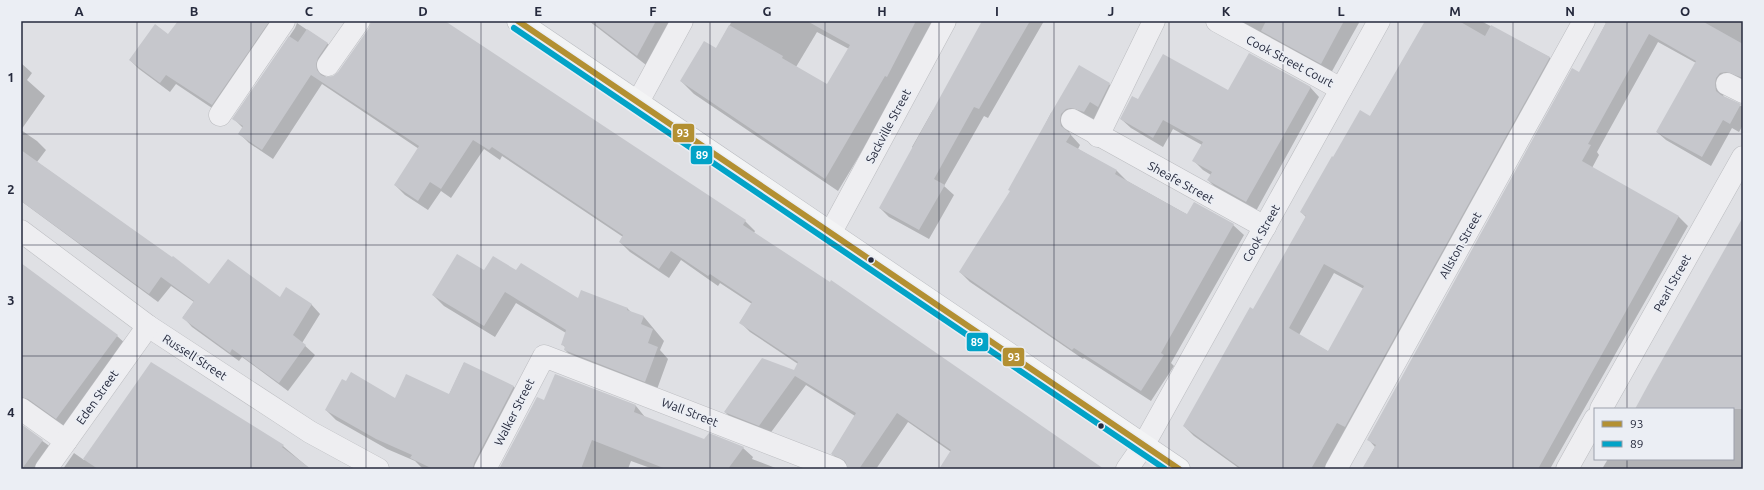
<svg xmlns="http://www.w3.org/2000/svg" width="1764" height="490" font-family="Ubuntu,sans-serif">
  <rect width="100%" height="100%" fill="#dfe0e4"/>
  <g fill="#0003" fill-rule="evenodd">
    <polygon points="179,21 284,21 221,114 176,84 170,92 139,69 130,60 168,35"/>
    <polygon points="372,21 443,21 745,221 755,231 754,233 1101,469 940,469 951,452 908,422 876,469 849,469 849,467 842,463 832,454 855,416 806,385 769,435 735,422 725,412 794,372 798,364 750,332 740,322 752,304 720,283 718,286 681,260 669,278 630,252 620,242 623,237 502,156 500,160 484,149 451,198 441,191 428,210 405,195 395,185 419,149 322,84 273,159 249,143 239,133 243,128 234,119 295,28 297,23 328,44 338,54 325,75 326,78 333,77 339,73 370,29"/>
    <polygon points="589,21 672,21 650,68"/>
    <path d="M732,21H935L914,65L838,191L694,94L681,81L716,49ZM817,32L849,49L827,85L796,67Z"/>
    <polygon points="984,21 1044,21 988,118 984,116 944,186 954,195 929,239 889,217 880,208 913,148 912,147 933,110 934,110"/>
    <polygon points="1239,21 1360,21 1331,73"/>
    <path d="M1426,21H1481L1549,57L1559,67L1326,469H1240L1194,436L1184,426L1254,310L1306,217L1301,212L1333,158L1370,117ZM1334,273L1364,289L1329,352L1299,335Z"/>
    <polygon points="1603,21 1743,21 1743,82 1723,94 1724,98 1743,107 1743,125 1739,132 1732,128 1711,166 1666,140 1657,132 1696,63 1658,42 1597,152 1599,155 1592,168 1679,217 1688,226 1550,469 1363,469 1375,447 1368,439 1580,73 1606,23"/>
    <polygon points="21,63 32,73 27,80 45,96 21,130 37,141 46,150 37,162 210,285 311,304 320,314 302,343 315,355 288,391 242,357 239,361 192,327 183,317 194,302 171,286 158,302 21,201"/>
    <polygon points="1109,84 1119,94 1094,122 1069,131 1070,134 1080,145 1078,149 1117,171 1127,181 1188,215 1233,225 1244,235 1171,363 1174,366 1151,401 1084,358 1083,359 970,282 960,272 1011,192 1051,113"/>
    <polygon points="1310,87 1319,97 1256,211 1218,190 1208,180 1211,175 1203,170 1194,161 1202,145 1173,129 1163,147 1131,128 1121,119 1138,100 1229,92"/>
    <polygon points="1743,219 1743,469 1602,469 1608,459 1733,459 1733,409 1636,409"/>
    <polygon points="21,265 117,336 127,345 67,428 39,409 33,406 21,412"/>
    <polygon points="484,271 516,272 579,300 627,308 632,313 644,317 664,341 660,350 668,359 656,392 576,361 565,350 566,348 562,344 566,333 516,303 495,337 444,306 433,295"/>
    <polygon points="464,363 514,387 524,397 486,469 423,469 415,461 387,449 336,420 326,410 396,399 449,395"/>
    <polygon points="545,401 636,406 645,417 705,441 743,448 753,457 752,459 778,469 653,469 631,461 628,469 500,469"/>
    <polygon points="21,426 48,445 58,455 49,469 21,469"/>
    <polygon points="283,446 310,469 63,469 74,453 84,460"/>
  </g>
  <g fill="#c6c7cc" fill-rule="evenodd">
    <polygon points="178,21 269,22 212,105 166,75 160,83 129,60 155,24 168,34"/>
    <polygon points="371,21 445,21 746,220 743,225 830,282 831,280 1104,469 939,469 951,450 897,413 859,469 848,469 845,461 831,454 856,413 795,376 759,426 724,412 762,358 794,370 798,362 739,323 752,302 710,274 708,276 671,251 659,269 619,242 623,235 492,147 489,150 473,140 441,189 430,182 418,201 394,185 419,146 311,75 262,150 238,134 243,126 232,119 289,36 298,42 307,29 328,43 318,58 316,64 317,70 321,75 326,77 333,76 338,72 369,28"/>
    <polygon points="591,21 656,21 637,56"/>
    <polygon points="807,21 916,21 887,77 885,76 825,179 680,81 704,41 716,48 729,25 783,56 782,58 827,84 850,45"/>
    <polygon points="982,21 1030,21 979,109 974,107 934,179 945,185 919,230 879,208"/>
    <polygon points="1266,21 1344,21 1321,64 1261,31"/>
    <path d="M1425,21H1459L1485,36L1491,25L1550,57L1345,427L1337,423L1311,469H1242L1183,426L1250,307L1253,309L1306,216L1300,212L1332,156L1333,157L1360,110L1370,116ZM1324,264L1364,286L1328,351L1289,328Z"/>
    <polygon points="1607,21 1702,21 1743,44 1743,78 1726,72 1720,73 1716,78 1715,84 1716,91 1721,95 1741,104 1730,124 1723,120 1702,157 1656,132 1696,61 1649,34 1588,144 1591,145 1582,161 1679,216 1538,469 1362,469 1376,445 1367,440 1572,68 1579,72"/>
    <polygon points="1249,53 1311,87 1246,202 1207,180 1212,172 1192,161 1203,142 1163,120 1153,138 1120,119 1132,96 1138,99 1163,54 1228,90"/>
    <polygon points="1079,65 1110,83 1098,107 1090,102 1084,112 1071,108 1066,109 1061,114 1060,120 1061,126 1071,134 1066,142 1117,170 1115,174 1181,211 1187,214 1194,202 1234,224 1161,353 1164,355 1141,391 1074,348 1072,350 959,272 1010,191 1008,190 1051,113"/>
    <polygon points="21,150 172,257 173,256 209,284 228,259 280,297 286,287 312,304 293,335 306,345 279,383 232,349 230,353 182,318 194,301 161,277 149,294 21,201"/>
    <polygon points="1743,217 1743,409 1635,409 1648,385"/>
    <polygon points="457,254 484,270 493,256 516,270 521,263 578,298 581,290 628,308 627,310 644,316 641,324 653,329 648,343 658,347 645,382 564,350 565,346 561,345 566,330 505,292 484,326 432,295"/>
    <polygon points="21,263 118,335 56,419 28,399 21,397"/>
    <polygon points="151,362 284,445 282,447 311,469 98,469 83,459"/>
    <polygon points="464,362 514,386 474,463 473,469 433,469 410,458 412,455 376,439 325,410 342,379 346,381 351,372 395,398 406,374 449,394"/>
    <polygon points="555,374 636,405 634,412 704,439 709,433 744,447 728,469 666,469 592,440 581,469 499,469 537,397 544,400"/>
    <polygon points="21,424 43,440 22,469 21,469"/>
  </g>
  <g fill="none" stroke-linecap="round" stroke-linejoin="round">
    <g stroke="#bcbdc1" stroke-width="23">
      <g id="minor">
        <polyline points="1217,21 1341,89"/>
        <polyline points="328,65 359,21"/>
        <polyline points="1727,84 1743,92"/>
        <polyline points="638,102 682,21"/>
        <polyline points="220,115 284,21"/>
        <polyline points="1072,120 1265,227"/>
        <polyline points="1098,136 1154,21"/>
        <polyline points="21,231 148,326 310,432 378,469"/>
        <polyline points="831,232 945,21"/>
        <polyline points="21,409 66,441"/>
        <polyline points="1601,409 1743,157"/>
        <polyline points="46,469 148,326"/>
        <polyline points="485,469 544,356 836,469"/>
        <polyline points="1127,469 1143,446 1379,21"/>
        <polyline points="1336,469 1584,21"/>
        <polyline points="1567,469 1595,419"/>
      </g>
    </g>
    <g stroke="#bbbdc2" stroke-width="23">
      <polyline id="major" points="518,21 1179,469"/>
    </g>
    <use href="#minor" stroke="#eeeef1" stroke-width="22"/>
    <use href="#major" stroke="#f3f4f5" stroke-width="22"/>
    <g stroke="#ebeef4" stroke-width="9">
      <polyline id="bus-1" points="518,21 1179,469"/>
    </g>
    <g stroke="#ebeef4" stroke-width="9">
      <polyline id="bus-2" points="514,28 1165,469"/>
    </g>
    <use href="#bus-1" stroke="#b39032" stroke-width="6"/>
    <use href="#bus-2" stroke="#02a3c7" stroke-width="6"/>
  </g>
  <path fill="none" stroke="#262a3d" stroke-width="1" stroke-opacity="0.55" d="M137,21V469M251,21V469M366,21V469M481,21V469M595,21V469M710,21V469M825,21V469M939,21V469M1054,21V469M1169,21V469M1283,21V469M1398,21V469M1513,21V469M1627,21V409M21,134H1743M21,245H1743M21,356H1743M1627,459V469"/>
  <g fill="#262a3d" stroke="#ebeef4" stroke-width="1.5">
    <circle cx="871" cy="260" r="3.5"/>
    <circle cx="1101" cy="426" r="3.5"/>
  </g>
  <g text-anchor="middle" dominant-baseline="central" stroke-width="3.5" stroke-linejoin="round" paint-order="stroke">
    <g font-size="12" fill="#262a3d" stroke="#ebeef4">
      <text transform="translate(1290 61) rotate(28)">Cook Street Court</text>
      <text transform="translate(888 126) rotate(-62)">Sackville Street</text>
      <text transform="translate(1181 182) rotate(29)">Sheafe Street</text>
      <text transform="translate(1261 233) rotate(-61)">Cook Street</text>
      <text transform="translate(1460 245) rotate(-61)">Allston Street</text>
      <text transform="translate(1672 283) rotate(-61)">Pearl Street</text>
      <text transform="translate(195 357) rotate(33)">Russell Street</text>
      <text transform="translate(97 397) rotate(-55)">Eden Street</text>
      <text transform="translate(514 412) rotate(-63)">Walker Street</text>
      <text transform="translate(690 412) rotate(21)">Wall Street</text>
    </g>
  </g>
  <g stroke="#ebeef4" stroke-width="1.5">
    <rect x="672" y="123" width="23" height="20" rx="4" fill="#b39032"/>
    <rect x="690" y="145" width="23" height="20" rx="4" fill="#02a3c7"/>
    <rect x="966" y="332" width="23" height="20" rx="4" fill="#02a3c7"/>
    <rect x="1002" y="347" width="23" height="20" rx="4" fill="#b39032"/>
  </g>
  <g font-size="11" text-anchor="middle" font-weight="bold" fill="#fff">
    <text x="683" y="137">93</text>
    <text x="702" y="159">89</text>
    <text x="977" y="346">89</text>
    <text x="1014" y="361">93</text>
  </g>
  <rect width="1764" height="490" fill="none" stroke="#ebeef4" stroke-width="44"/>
  <rect x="1594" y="408" width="140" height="52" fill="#ebeef4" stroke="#9ca0ab"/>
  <rect x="1602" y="421" width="20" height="6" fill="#b39032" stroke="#9ca0ab"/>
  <text x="1630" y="428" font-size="12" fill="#262a3d">93</text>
  <rect x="1602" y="441" width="20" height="6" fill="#02a3c7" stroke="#9ca0ab"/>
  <text x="1630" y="448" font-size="12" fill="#262a3d">89</text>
  <rect x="22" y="22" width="1720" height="446" fill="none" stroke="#262a3d" stroke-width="1.5"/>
  <g font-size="13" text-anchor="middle" font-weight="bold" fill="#262a3d">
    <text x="79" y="16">A</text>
    <text x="194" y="16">B</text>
    <text x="309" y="16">C</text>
    <text x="423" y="16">D</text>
    <text x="538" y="16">E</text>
    <text x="653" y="16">F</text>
    <text x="767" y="16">G</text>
    <text x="882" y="16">H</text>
    <text x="997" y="16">I</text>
    <text x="1111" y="16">J</text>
    <text x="1226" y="16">K</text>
    <text x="1341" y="16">L</text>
    <text x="1455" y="16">M</text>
    <text x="1570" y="16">N</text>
    <text x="1685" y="16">O</text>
    <text x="11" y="82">1</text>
    <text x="11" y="194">2</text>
    <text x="11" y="305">3</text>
    <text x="11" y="417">4</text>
  </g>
</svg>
